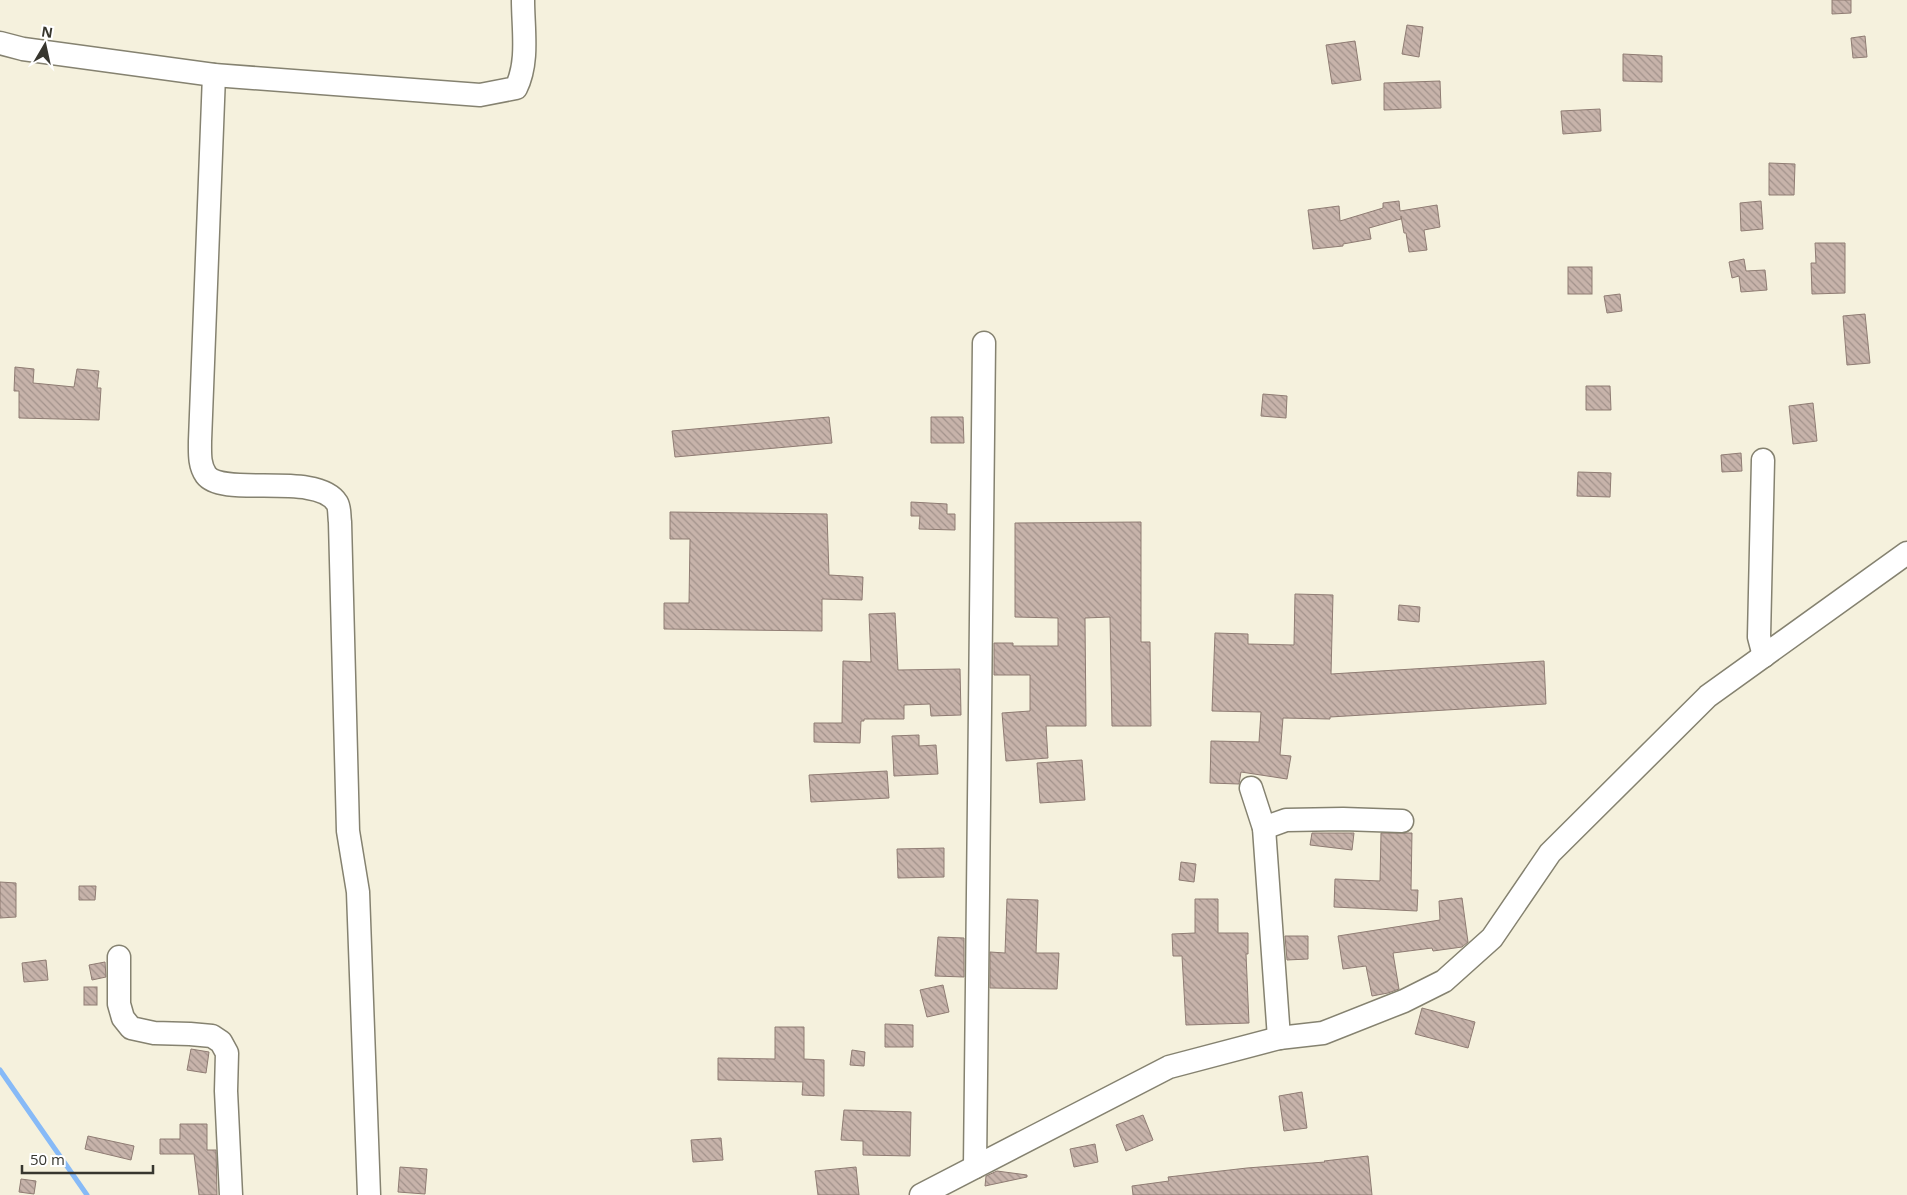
<svg xmlns="http://www.w3.org/2000/svg" width="1907" height="1195" font-family="'Open Sans',sans-serif">
  <defs>
    <pattern id="building-back-hatch" width="6" height="6" patternUnits="userSpaceOnUse" patternTransform="scale(1.25)"><rect width="6" height="6" fill="#c7b3aa"/><path d="M-1 5l2 2M0 0l6 6M5-1l2 2" fill="none" stroke="#a2928b"/></pattern>
  </defs>
  <rect width="100%" height="100%" fill="#f5f1dd"/>
  <g fill="none" stroke-linecap="round" stroke-linejoin="round">
    <polyline stroke="#87baf7" stroke-width="5" points="0,1070 87,1195"/>
  </g>
  <g fill="url(#building-back-hatch)" stroke="#8f7c73">
    <polygon points="1832,0 1851,0 1851,13 1832,14"/>
    <polygon points="1407,25 1423,27 1419,57 1402,54"/>
    <polygon points="1865,36 1867,57 1853,58 1851,38"/>
    <polygon points="1355,41 1361,80 1332,84 1326,45"/>
    <polygon points="1623,54 1662,56 1662,82 1623,81"/>
    <polygon points="1440,81 1441,108 1384,110 1384,83"/>
    <polygon points="1600,109 1601,131 1563,134 1561,111"/>
    <polygon points="1769,163 1795,164 1794,195 1769,195"/>
    <polygon points="1399,201 1400,211 1437,205 1440,227 1424,230 1427,250 1409,252 1406,233 1404,233 1401,216 1401,219 1369,228 1371,239 1343,244 1343,246 1313,249 1308,210 1339,206 1340,221 1383,208 1383,203"/>
    <polygon points="1761,201 1763,229 1741,231 1740,203"/>
    <polygon points="1815,243 1845,243 1845,293 1812,294 1811,263 1816,263"/>
    <polygon points="1744,259 1746,271 1765,270 1767,290 1741,292 1739,276 1732,278 1729,262"/>
    <rect x="1568" y="267" width="24" height="27"/>
    <polygon points="1620,294 1622,311 1607,313 1604,296"/>
    <polygon points="1865,314 1870,363 1847,365 1843,316"/>
    <polygon points="15,367 34,369 33,383 74,387 77,369 99,371 97,388 101,388 99,420 19,418 19,391 14,391"/>
    <polygon points="1586,386 1610,386 1611,410 1586,410"/>
    <polygon points="1263,394 1287,396 1286,418 1261,416"/>
    <polygon points="1813,403 1817,441 1793,444 1789,406"/>
    <polygon points="829,417 832,443 675,457 672,431"/>
    <polygon points="931,417 963,417 964,443 931,443"/>
    <polygon points="1741,453 1742,471 1722,472 1721,455"/>
    <polygon points="1578,472 1611,473 1610,497 1577,496"/>
    <polygon points="911,502 947,504 947,514 955,514 955,530 919,529 920,516 911,516"/>
    <polygon points="670,512 827,514 829,575 863,577 862,600 822,599 822,631 664,629 664,603 689,603 690,539 670,539"/>
    <polygon points="1141,522 1141,642 1150,642 1151,726 1112,726 1110,617 1085,618 1086,726 1046,726 1048,758 1006,761 1002,713 1030,711 1030,675 994,675 994,643 1013,643 1013,646 1058,646 1058,618 1015,617 1015,523"/>
    <polygon points="1295,594 1333,595 1331,674 1544,661 1546,704 1330,717 1330,719 1283,718 1280,755 1291,756 1287,779 1241,772 1239,784 1210,783 1211,741 1259,742 1261,712 1212,711 1215,633 1248,634 1248,644 1294,645"/>
    <polygon points="1399,605 1420,607 1419,622 1398,620"/>
    <polygon points="895,613 898,670 960,669 961,715 931,716 930,704 904,705 904,719 864,719 864,721 861,721 860,743 814,742 814,723 842,723 843,661 871,662 869,614"/>
    <polygon points="919,735 919,746 936,745 938,774 894,776 892,736"/>
    <polygon points="1082,760 1085,800 1040,803 1037,763"/>
    <polygon points="887,771 889,798 811,802 809,775"/>
    <polygon points="1312,833 1354,833 1352,850 1310,845"/>
    <polygon points="1381,833 1412,833 1411,890 1418,890 1417,911 1334,907 1335,879 1380,881"/>
    <polygon points="944,848 944,877 898,878 897,849"/>
    <polygon points="1181,862 1196,864 1194,882 1179,880"/>
    <polygon points="0,882 16,883 16,917 0,918"/>
    <polygon points="79,886 96,886 95,900 79,900"/>
    <polygon points="1462,898 1468,942 1462,947 1433,951 1432,948 1393,953 1399,989 1388,993 1372,996 1366,966 1343,969 1338,936 1440,920 1439,901"/>
    <polygon points="1007,899 1038,900 1036,953 1059,953 1057,989 990,988 990,952 1005,953"/>
    <polygon points="1195,899 1218,899 1218,933 1248,933 1248,954 1246,954 1249,1023 1186,1025 1182,956 1173,956 1172,934 1195,933"/>
    <polygon points="1285,936 1308,936 1308,959 1287,960"/>
    <polygon points="938,937 964,938 964,977 935,976"/>
    <polygon points="46,960 48,980 24,982 22,963"/>
    <polygon points="105,962 106,977 92,980 89,965"/>
    <polygon points="943,985 949,1012 927,1017 920,990"/>
    <rect x="84" y="987" width="13" height="18"/>
    <polygon points="1422,1008 1475,1022 1468,1048 1415,1034"/>
    <polygon points="885,1024 913,1025 913,1047 885,1047"/>
    <polygon points="775,1027 804,1027 804,1059 824,1060 824,1096 802,1095 803,1082 718,1080 718,1058 775,1059"/>
    <polygon points="191,1049 209,1052 206,1073 187,1070"/>
    <polygon points="852,1050 865,1052 864,1066 850,1065"/>
    <polygon points="1302,1092 1307,1128 1284,1131 1279,1096"/>
    <polygon points="844,1110 911,1112 910,1156 863,1155 863,1141 841,1140"/>
    <polygon points="1143,1115 1153,1140 1126,1151 1116,1125"/>
    <polygon points="180,1124 207,1124 207,1150 216,1150 217,1195 199,1195 194,1154 160,1154 160,1139 180,1139"/>
    <polygon points="88,1136 134,1146 131,1160 85,1149"/>
    <polygon points="721,1138 723,1160 693,1162 691,1140"/>
    <polygon points="1095,1144 1098,1162 1074,1167 1070,1149"/>
    <polygon points="1368,1156 1372,1195 1133,1195 1132,1186 1169,1181 1168,1177 1247,1168 1325,1162 1324,1161"/>
    <polygon points="400,1167 427,1169 425,1194 398,1192"/>
    <polygon points="856,1167 859,1195 818,1195 815,1171"/>
    <polygon points="997,1171 1027,1175 1027,1177 985,1186 986,1176"/>
    <polygon points="21,1179 36,1181 34,1194 19,1192"/>
  </g>
  <g fill="none" stroke-linecap="round" stroke-linejoin="round">
    <g stroke="#858270" stroke-width="25">
      <g id="minor">
        <path d="M0,43L23,49L214,75L480,95L516,88C529,62 523,29 523,0"/>
        <path d="M214,75L200,441C200,453 199,465 206,475C223,498 317,471 337,503C340,508 339,516 340,522L348,831L358,892L369,1195"/>
        <polyline points="1763,460 1759,637 1764,656"/>
        <polyline points="1251,788 1264,828 1279,1038"/>
        <polyline points="1264,828 1286,820 1343,819 1402,821"/>
        <polyline points="119,957 119,1004 123,1018 131,1028 154,1033 190,1034 212,1036 221,1042 227,1053 226,1091 231,1195"/>
        <polyline points="975,1167 984,343"/>
        <polyline points="921,1195 1169,1067 1279,1038 1323,1033 1404,1001 1444,981 1492,938 1550,853 1708,696 1907,553"/>
      </g>
    </g>
    <use href="#minor" stroke="#fff" stroke-width="22"/>
  </g>
  <g transform="translate(45 45) rotate(9)" stroke="#ffffff" stroke-width="4" paint-order="stroke">
  <path d="M0-4L9 19L0 12L-9 19Z" fill="#37362e"/>
  <text y="-8" font-size="14" font-weight="bold" text-anchor="middle" fill="#37362e">N</text>
  </g>
  <path d="M22 1165v8h131v-8" fill="none" stroke="#37362e" stroke-width="2.5"/>
  <text x="30" y="1165" font-size="15" fill="#37362e" stroke="#ffffff" stroke-width="4" paint-order="stroke">50 m</text>
</svg>
